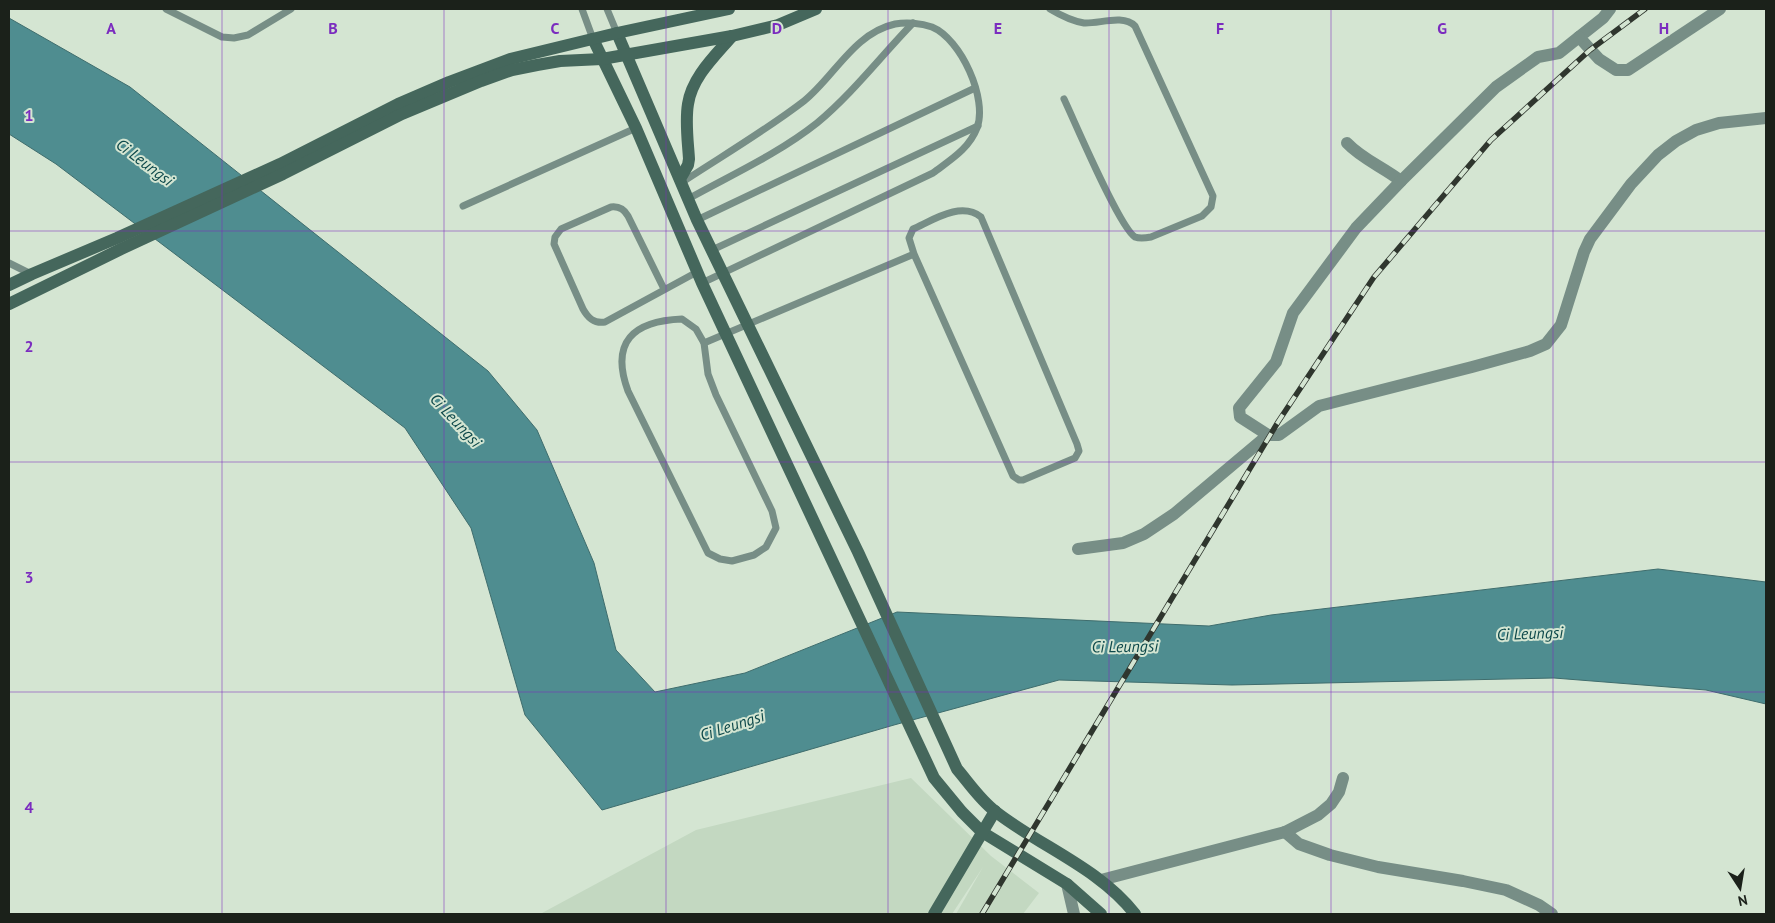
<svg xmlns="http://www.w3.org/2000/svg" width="1775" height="923" font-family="'PT Sans',sans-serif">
<rect width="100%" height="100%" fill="#d4e5d2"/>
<polygon fill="#c3d8c1" points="911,778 991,856 1039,893 1023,914 956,914 983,867 952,914 514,914 542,913 696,830"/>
<polygon fill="#4f8d90" stroke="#3f6d6d" points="9,18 130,87 488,371 537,430 594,563 616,650 655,692 745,673 897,612 1209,626 1271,615 1658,569 1766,582 1766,704 1706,690 1554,678 1232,685 1059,680 894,725 602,810 525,715 471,528 405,428 56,164 9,134"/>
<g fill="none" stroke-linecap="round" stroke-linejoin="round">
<g stroke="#778e86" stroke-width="7">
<polyline points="166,9 222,37 234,38 248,35 291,9"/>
<polyline points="582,9 593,39"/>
<polyline points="607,9 617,33"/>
<path d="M1050 9C1060 15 1072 21 1084 23 1099 24 1123 14 1135 26L1213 196 1211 207 1202 216 1151 237C1146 238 1140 239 1135 237 1119 227 1075 122 1064 99"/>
<path d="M681 183C722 156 765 131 804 101 834 77 854 33 895 24 906 22 921 23 932 27 961 39 988 99 977 128 969 149 950 160 933 173L702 283"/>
<path d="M688 199C731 175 778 154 817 123 852 94 881 56 913 23"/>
<polyline points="463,206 636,128"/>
<polyline points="697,220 975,88"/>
<polyline points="712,250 978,126"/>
<polyline points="9,263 31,274"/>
<path d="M664 289 628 216C624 209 619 206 611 207L561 229 555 237 554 244 583 309C588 318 594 324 605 322L697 272"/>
<path d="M682 319 696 329 704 343 708 374 716 395 772 511 776 528 766 547 754 555 732 561 720 559 708 553 628 391C610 342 633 321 682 319Z"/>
<path d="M704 343 914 254 1013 476 1019 480H1023L1075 458 1079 451 1077 444 981 217C961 201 933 220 913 229L909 238 914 254"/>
</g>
<g stroke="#778e86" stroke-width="12">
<polyline points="1610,9 1603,18 1579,37 1599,59 1616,70 1628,70 1720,9"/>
<path d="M1347 143C1362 159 1383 167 1401 181"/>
<polyline points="1268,435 1279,435 1319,406 1472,367 1530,351 1546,344 1561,325 1584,252 1590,239 1631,184 1658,155 1676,141 1696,130 1719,123 1766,118"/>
<polyline points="1078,549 1123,543 1144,534 1174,514 1268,435 1240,417 1239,408 1276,362 1293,313 1356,228 1401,181 1496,87 1538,57 1559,53 1579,37"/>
<polyline points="1285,832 1299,844 1330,855 1378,867 1463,881 1506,890 1539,905 1552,914"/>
<polyline points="1101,880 1285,832 1318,815 1331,804 1339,792 1343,778"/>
<polyline points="1067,884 1074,914"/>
</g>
<g stroke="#45675c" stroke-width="12">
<path d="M617 33 697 220 858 552 957 769C969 783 980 800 996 812 1041 847 1099 868 1135 914"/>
<polyline points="593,39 636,128 702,283 934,778 962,812 982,832 1067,884 1101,914"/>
<path d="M680 179 688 165 689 159C688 142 685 122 688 104 692 77 715 56 732 36"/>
<polyline points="9,285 32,274 117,238 280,164 398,104 449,82 510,59 617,33 729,9"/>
<polyline points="9,304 121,249 283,174 402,114 481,81 512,70 537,65 560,61 602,59 732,36 778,25 816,9"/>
<polyline points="934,914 995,811"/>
</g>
<g stroke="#2f362e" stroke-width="5.5">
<polyline id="rail" points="982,914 1278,422 1374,277 1491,140 1590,50 1645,9"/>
</g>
<use href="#rail" stroke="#d4e5d2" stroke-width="4" stroke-dasharray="11" stroke-linecap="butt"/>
</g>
<path fill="none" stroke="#7b2cbf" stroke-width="1" stroke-opacity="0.55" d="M222 9V914M444 9V914M666 9V914M888 9V914M1109 9V914M1331 9V914M1553 9V914M9 231H1766M9 462H1766M9 692H1766"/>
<g text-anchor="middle" stroke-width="4" stroke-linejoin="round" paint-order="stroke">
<g font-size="16" font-style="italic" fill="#0d484a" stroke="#d4e5d2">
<text transform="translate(145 162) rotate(37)" y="6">Ci Leungsi</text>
<text transform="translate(456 420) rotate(47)" y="6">Ci Leungsi</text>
<text transform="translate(1530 633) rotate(-2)" y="6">Ci Leungsi</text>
<text transform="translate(1125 646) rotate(-1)" y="6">Ci Leungsi</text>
<text transform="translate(732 725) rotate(-18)" y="6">Ci Leungsi</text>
</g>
</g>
<g font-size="16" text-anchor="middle" font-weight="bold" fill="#7b2cbf" stroke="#d4e5d2" stroke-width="4" stroke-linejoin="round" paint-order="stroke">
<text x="111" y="34">A</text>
<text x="333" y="34">B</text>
<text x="555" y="34">C</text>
<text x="777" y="34">D</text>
<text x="998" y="34">E</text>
<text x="1220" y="34">F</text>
<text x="1442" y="34">G</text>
<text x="1664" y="34">H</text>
<text x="29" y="121">1</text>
<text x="29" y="352">2</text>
<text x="29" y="583">3</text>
<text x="29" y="813">4</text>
</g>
<rect width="1775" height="923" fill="none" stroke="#1b211a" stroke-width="20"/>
<g transform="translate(1740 888) rotate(168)" stroke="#d4e5d2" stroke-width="4" paint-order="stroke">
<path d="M0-4L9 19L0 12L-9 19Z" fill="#1b211a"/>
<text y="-8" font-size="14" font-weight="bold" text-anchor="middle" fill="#1b211a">N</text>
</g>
</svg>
